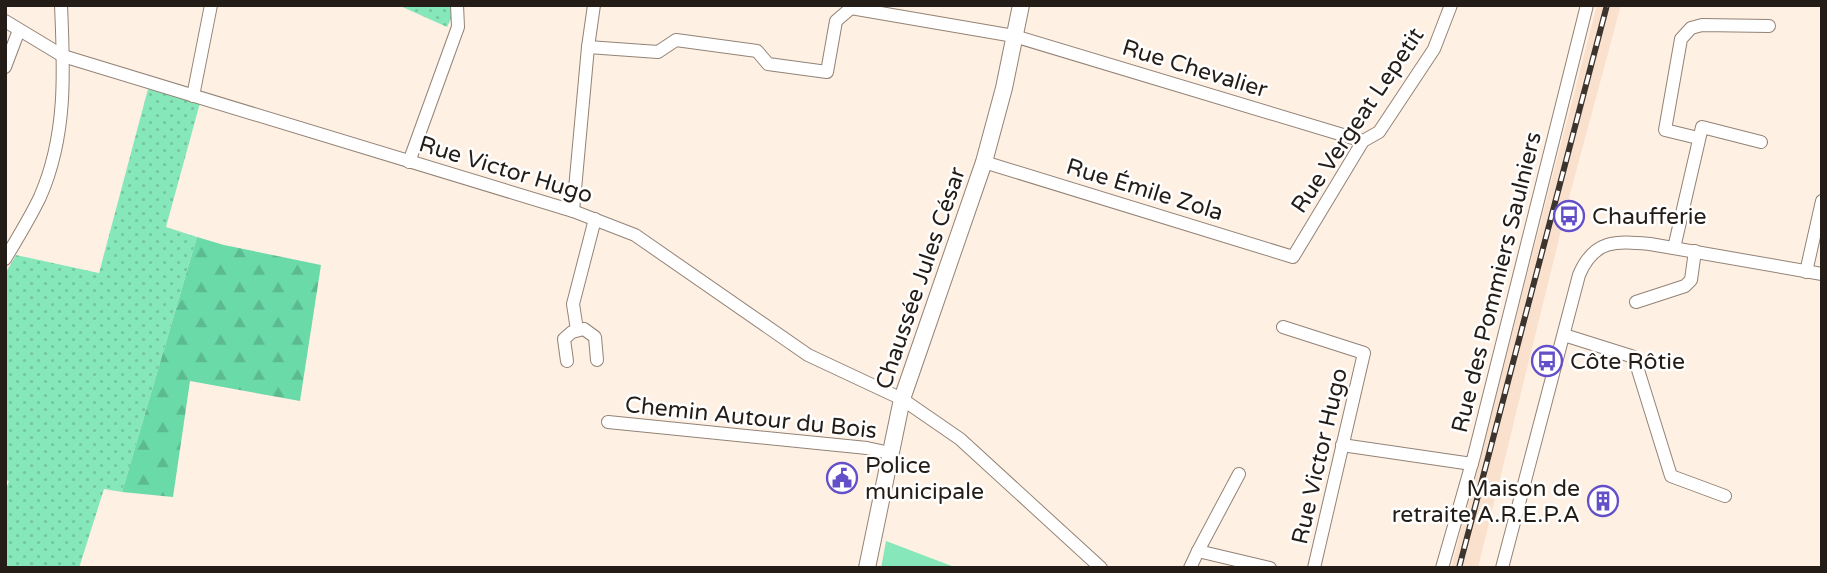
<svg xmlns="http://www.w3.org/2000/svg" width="1827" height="573" font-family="'Varela Round',sans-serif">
<defs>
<pattern id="grass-dots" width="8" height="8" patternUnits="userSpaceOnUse" patternTransform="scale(1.75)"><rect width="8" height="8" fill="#86e7ba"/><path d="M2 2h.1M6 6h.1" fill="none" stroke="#73c69f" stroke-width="1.8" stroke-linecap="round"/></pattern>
<pattern id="forest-firs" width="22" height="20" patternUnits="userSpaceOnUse" patternTransform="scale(1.75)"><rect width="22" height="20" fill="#6adaa8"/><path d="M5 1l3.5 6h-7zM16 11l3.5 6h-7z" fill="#5cba90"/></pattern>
</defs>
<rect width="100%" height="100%" fill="#fff0e4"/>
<polygon fill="#fae1cd" points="1597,5 1621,5 1570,194 1478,568 1451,568"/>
<g fill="url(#grass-dots)">
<polygon points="398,5 451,5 451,19 447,27"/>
<polygon points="148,89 200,103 166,227 197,237 122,492 104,489 79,568 5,568 5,492 9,481 5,480 5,274 16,255 99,273"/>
</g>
<polygon fill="url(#forest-firs)" points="197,237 224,245 321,265 300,401 190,381 173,497 122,492"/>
<polygon fill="#86e7ba" points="886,541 957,568 958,568 881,568"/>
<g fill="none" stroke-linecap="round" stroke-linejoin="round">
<g stroke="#938376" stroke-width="14">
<g id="minor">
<polyline points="5,21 63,56 573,211 635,235 808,355 902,399 960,439 1101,568"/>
<polyline points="588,47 658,52 676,40 757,51 768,64 827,72 836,21 851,8 1014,36 1363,141"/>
<polyline points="5,67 19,30"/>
<polyline points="193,96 211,5"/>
<polyline points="1698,138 1665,130 1681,39 1691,28 1702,25 1769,26"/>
<polyline points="409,162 458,27 457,5"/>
<polyline points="984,162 1293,257 1363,141 1379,132 1434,49 1451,5"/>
<polyline points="573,211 588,47 594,5"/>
<polyline points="1674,248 1702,127 1761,142"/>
<path d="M5 259C17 239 30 218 40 197 67 136 64 71 61 5"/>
<polyline points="1806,272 1822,201"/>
<polyline points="1636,302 1685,286 1691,280 1695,251"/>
<polyline points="1283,327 1364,353 1314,568"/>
<polyline points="577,330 573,304 595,219"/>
<polyline points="1564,335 1634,357 1671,476 1725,496"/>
<polyline points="567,361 564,339 572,332 584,329 595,337 597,360"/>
<polyline points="608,422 867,448 890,453"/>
<polyline points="1342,445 1472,464"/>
<polyline points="1198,551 1239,474"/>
<polyline points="1190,568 1198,551 1270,568"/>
<polyline points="1442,568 1474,456 1587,5"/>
<path d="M1502 568 1579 275C1594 239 1616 241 1650 244L1822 274"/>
</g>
</g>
<g stroke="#938376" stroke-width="18">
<polyline id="tertiary" points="867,568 902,399 984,162 1004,88 1021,5"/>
</g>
<use href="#minor" stroke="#fff" stroke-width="12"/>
<use href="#tertiary" stroke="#fff" stroke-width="16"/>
<g stroke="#3c342e" stroke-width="6">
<polyline id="rail" points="1459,568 1607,5"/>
</g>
<use href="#rail" stroke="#fff" stroke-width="3.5" stroke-dasharray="10" stroke-linecap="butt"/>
</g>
<defs>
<g id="bus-ring" transform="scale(1.575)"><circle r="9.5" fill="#fff" stroke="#6350c9" stroke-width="1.5"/><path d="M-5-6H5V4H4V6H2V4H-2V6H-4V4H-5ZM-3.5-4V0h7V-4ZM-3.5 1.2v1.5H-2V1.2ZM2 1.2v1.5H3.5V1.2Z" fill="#6350c9"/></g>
<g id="civic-ring" transform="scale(1.575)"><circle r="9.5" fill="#fff" stroke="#6350c9" stroke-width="1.5"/><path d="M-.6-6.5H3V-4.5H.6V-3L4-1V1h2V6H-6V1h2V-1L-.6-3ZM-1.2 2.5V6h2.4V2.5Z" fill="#6350c9"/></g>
<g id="building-ring" transform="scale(1.575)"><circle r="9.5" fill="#fff" stroke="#6350c9" stroke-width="1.5"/><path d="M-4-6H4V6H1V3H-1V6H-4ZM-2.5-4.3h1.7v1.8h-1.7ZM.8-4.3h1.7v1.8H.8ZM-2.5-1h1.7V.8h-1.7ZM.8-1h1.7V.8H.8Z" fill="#6350c9"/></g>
</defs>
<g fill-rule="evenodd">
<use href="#bus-ring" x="1569" y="216"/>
<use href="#bus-ring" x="1547" y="361"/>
<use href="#civic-ring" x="842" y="478"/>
<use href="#building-ring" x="1603" y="501"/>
</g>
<g text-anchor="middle" stroke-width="5" stroke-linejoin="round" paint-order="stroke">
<g font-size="23" fill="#231c17" stroke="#fff">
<text transform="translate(1195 68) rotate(17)" y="8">Rue Chevalier</text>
<text transform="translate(1357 120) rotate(-56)" y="8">Rue Vergeat Lepetit</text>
<text transform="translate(506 169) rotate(17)" y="8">Rue Victor Hugo</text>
<text transform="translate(1145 189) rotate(17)" y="8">Rue Émile Zola</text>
<text transform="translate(920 278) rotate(-71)" y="8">Chaussée Jules César</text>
<text transform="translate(1496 282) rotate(-76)" y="8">Rue des Pommiers Saulniers</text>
<text transform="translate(751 417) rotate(6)" y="8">Chemin Autour du Bois</text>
<text transform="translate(1319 456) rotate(-77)" y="8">Rue Victor Hugo</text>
</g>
<g font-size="23" fill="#231c17" stroke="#fff" text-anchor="start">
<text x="1592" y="224">Chaufferie</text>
<text x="1570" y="369">Côte Rôtie</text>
<text x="865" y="473">Police<tspan x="865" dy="26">municipale</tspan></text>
<text x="1580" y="496" text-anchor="end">Maison de<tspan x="1580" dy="26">retraite A.R.E.P.A</tspan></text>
</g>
</g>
<rect width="1827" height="573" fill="none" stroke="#231c17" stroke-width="14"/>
</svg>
